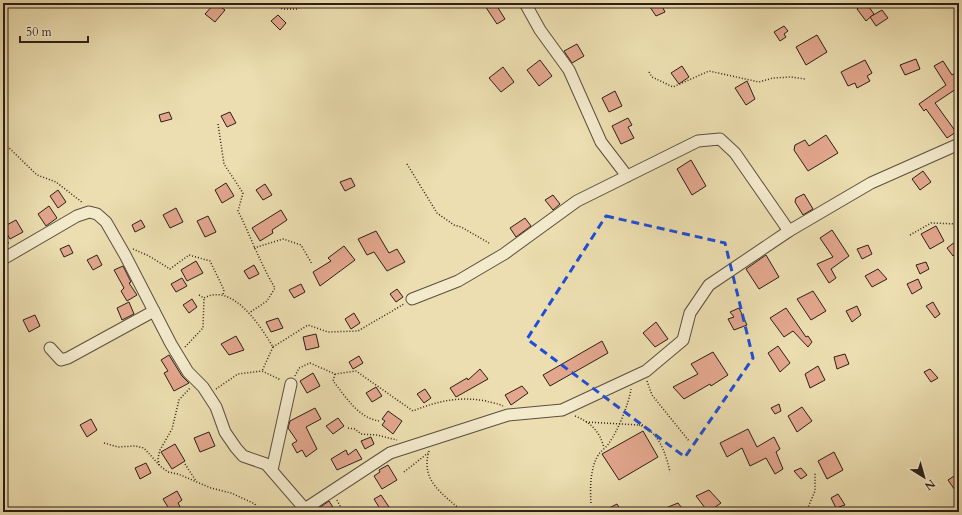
<svg xmlns="http://www.w3.org/2000/svg" width="962" height="515" font-family="Cardo,serif">
<rect width="100%" height="100%" fill="#ecdeb0"/>
<filter id="stains"><feTurbulence type="fractalNoise" baseFrequency=".005" numOctaves="4"/><feColorMatrix values="0 0 0 0 .2 0 0 0 0 .09 0 0 0 0 .02 0 0 0 .5 -.17"/></filter>
<radialGradient id="worn" r=".72"><stop offset=".6" stop-color="#630" stop-opacity="0"/><stop offset="1" stop-color="#630" stop-opacity=".3"/></radialGradient>
<g fill="#e3a78e" stroke="#2c1f19">
<polygon points="215,3 225,10 215,22 205,14"/>
<polygon points="483,3 495,3 505,19 497,24"/>
<polygon points="864,3 866,3 874,14 866,21 857,9"/>
<polygon points="661,4 665,12 656,16 650,7"/>
<polygon points="882,10 888,18 876,26 870,17"/>
<polygon points="278,15 286,23 280,30 271,21"/>
<polygon points="784,26 788,31 784,34 786,37 780,41 774,32"/>
<polygon points="817,35 827,52 806,65 796,47"/>
<polygon points="577,44 584,56 572,63 564,51"/>
<polygon points="916,59 920,69 905,75 900,65"/>
<polygon points="540,60 552,76 539,86 527,70"/>
<polygon points="865,60 872,73 867,76 870,81 857,88 855,83 848,86 841,72"/>
<polygon points="943,61 952,75 959,70 959,87 935,103 956,132 947,138 926,109 924,111 919,104 946,85 934,66"/>
<polygon points="682,66 689,77 679,84 671,73"/>
<polygon points="503,67 514,82 501,92 489,78"/>
<polygon points="747,81 755,99 746,105 735,88"/>
<polygon points="615,91 622,106 609,112 602,98"/>
<polygon points="169,112 172,119 161,122 159,115"/>
<polygon points="230,112 236,123 227,127 221,116"/>
<polygon points="628,118 632,125 628,127 634,138 621,144 612,126"/>
<polygon points="826,135 838,153 808,171 794,150 795,145 805,140 809,146"/>
<polygon points="691,160 706,186 692,195 677,169"/>
<polygon points="923,171 931,182 920,190 912,179"/>
<polygon points="351,178 355,186 345,191 340,182"/>
<polygon points="226,183 234,196 222,203 215,190"/>
<polygon points="265,184 272,195 263,200 256,190"/>
<polygon points="58,190 66,202 58,208 50,196"/>
<polygon points="804,194 813,209 803,215 795,202 796,198"/>
<polygon points="553,195 560,204 553,210 545,200"/>
<polygon points="49,206 57,218 46,226 38,214"/>
<polygon points="176,208 183,222 170,228 163,215"/>
<polygon points="281,210 287,220 272,230 273,233 260,241 252,228"/>
<polygon points="208,216 216,232 205,237 197,221"/>
<polygon points="525,218 531,226 516,237 510,228"/>
<polygon points="16,220 23,232 10,239 3,227"/>
<polygon points="141,220 145,227 135,232 132,225"/>
<polygon points="936,226 944,241 930,249 921,234"/>
<polygon points="832,230 849,256 831,269 836,278 829,283 817,264 833,257 820,238"/>
<polygon points="376,231 389,253 397,249 405,262 387,271 374,252 367,255 358,239"/>
<polygon points="959,239 959,251 953,256 947,248"/>
<polygon points="69,245 73,253 64,257 60,249"/>
<polygon points="868,245 872,254 862,259 857,249"/>
<polygon points="344,246 355,260 320,286 313,272 331,261 328,258"/>
<polygon points="97,255 102,265 93,270 87,260"/>
<polygon points="766,255 779,277 759,289 746,269"/>
<polygon points="196,261 203,273 187,281 181,270"/>
<polygon points="926,262 929,269 920,274 916,265"/>
<polygon points="254,265 259,274 249,279 244,271"/>
<polygon points="123,266 131,282 129,283 137,295 127,301 121,291 124,288 114,270"/>
<polygon points="878,269 887,279 872,287 865,276"/>
<polygon points="182,278 187,286 176,292 171,284"/>
<polygon points="918,279 922,288 912,294 907,284"/>
<polygon points="301,284 305,292 294,298 289,290"/>
<polygon points="397,289 403,297 396,302 390,294"/>
<polygon points="813,291 826,311 811,320 797,299"/>
<polygon points="192,299 197,307 189,313 183,305"/>
<polygon points="129,302 134,314 122,320 117,308"/>
<polygon points="933,302 940,314 935,318 926,306"/>
<polygon points="857,306 861,315 852,322 846,311"/>
<polygon points="739,308 747,325 734,330 728,319 734,317 730,312"/>
<polygon points="786,308 806,337 808,336 812,342 808,347 793,331 784,337 770,318"/>
<polygon points="354,313 360,323 351,329 345,319"/>
<polygon points="35,315 40,326 29,332 23,320"/>
<polygon points="278,318 283,328 271,332 266,322"/>
<polygon points="656,322 668,339 655,347 643,333"/>
<polygon points="316,334 319,347 306,350 303,337"/>
<polygon points="236,336 244,350 229,355 221,344"/>
<polygon points="602,341 608,353 550,386 543,375"/>
<polygon points="778,346 790,363 780,372 768,353"/>
<polygon points="713,352 728,375 711,386 710,384 684,399 673,387 698,374 691,364"/>
<polygon points="845,354 849,364 837,369 834,357"/>
<polygon points="169,355 182,376 189,383 174,391 164,373 168,371 161,360"/>
<polygon points="359,356 363,363 353,369 349,362"/>
<polygon points="818,366 825,380 810,388 805,374"/>
<polygon points="480,369 488,379 456,397 450,388 467,378 468,380"/>
<polygon points="930,369 938,378 931,382 924,372"/>
<polygon points="313,373 320,386 307,393 300,381"/>
<polygon points="522,386 528,393 511,405 505,395"/>
<polygon points="376,387 382,396 372,402 366,393"/>
<polygon points="425,389 431,398 424,403 417,394"/>
<polygon points="779,404 781,411 775,414 771,408"/>
<polygon points="802,407 812,421 797,432 788,416"/>
<polygon points="315,408 321,419 306,427 317,449 306,457 302,450 297,453 292,444 297,441 288,428 290,421"/>
<polygon points="388,411 402,421 393,434 382,425 385,421 382,419"/>
<polygon points="338,418 344,426 333,434 326,426"/>
<polygon points="91,419 97,430 87,437 80,425"/>
<polygon points="748,429 757,447 774,437 780,449 776,452 783,469 775,474 766,458 750,466 742,448 727,457 720,443"/>
<polygon points="643,431 658,457 619,480 602,454"/>
<polygon points="209,432 215,446 200,452 194,438"/>
<polygon points="371,437 374,444 365,449 361,441"/>
<polygon points="175,444 185,461 172,469 161,452"/>
<polygon points="356,449 362,459 337,470 331,459 346,450 348,455"/>
<polygon points="834,452 843,470 827,479 818,461"/>
<polygon points="146,463 151,473 140,479 135,468"/>
<polygon points="388,465 397,480 382,489 374,476 380,472 379,470"/>
<polygon points="801,468 807,475 801,479 794,471"/>
<polygon points="959,473 959,496 948,480"/>
<polygon points="709,490 721,503 708,512 696,496"/>
<polygon points="177,491 182,500 178,503 183,512 171,512 163,499"/>
<polygon points="838,494 845,505 836,508 831,498"/>
<polygon points="381,495 389,507 382,512 374,499"/>
<polygon points="329,501 336,512 313,512"/>
<polygon points="678,503 685,512 656,512"/>
<polygon points="617,504 622,512 601,512"/>
</g>
<g fill="none" stroke-linecap="round" stroke-linejoin="round">
<g stroke="#5c4f3f" stroke-width="13">
<g id="minor">
<polyline points="525,3 540,30 569,70 601,142 627,176"/>
<polyline points="3,259 77,216 89,212 97,214 106,222 125,255 171,344 188,372 203,387 216,407 225,432 236,448 243,456 266,464 305,509"/>
<polyline points="412,299 458,281 504,254 577,201 698,141 720,139 735,153 789,231"/>
<polyline points="50,348 61,360 68,358 154,311"/>
<polyline points="272,470 291,384"/>
<polyline points="300,512 390,453 508,415 562,410 646,371 683,340 690,313 709,285 789,231 871,183 959,144"/>
</g>
</g>
<g stroke="#2c1f19" stroke-width="1.5" stroke-dasharray="1 2" stroke-linecap="butt">
<polyline points="274,3 282,9 298,9 302,3"/>
<polyline points="649,72 652,77 673,87 709,71 759,82 773,78 791,77 805,79"/>
<path d="M218 124 224 164 243 193 238 211C251 237 260 263 275 288L267 301 249 313"/>
<polyline points="3,142 37,175 56,182 83,203"/>
<polyline points="407,164 437,213 454,225 461,227 489,243"/>
<polyline points="910,235 931,223 959,224"/>
<polyline points="3,239 10,244"/>
<polyline points="254,248 283,239 301,245 312,264"/>
<polyline points="133,249 149,256 170,269 189,255 210,261 224,290 223,295"/>
<path d="M199 295 204 298C233 282 261 327 273 347L262 371"/>
<polyline points="185,347 203,328 204,298"/>
<polyline points="273,347 308,325 328,332 358,331 404,304"/>
<path d="M335 374 333 381C347 398 357 417 379 421"/>
<path d="M295 376 299 368 310 363 335 374 356 371 413 411C437 401 460 396 486 401 491 403 498 403 503 406"/>
<polyline points="647,381 652,395 689,441"/>
<polyline points="216,389 238,374 262,371 281,380"/>
<path d="M575 416C590 422 600 431 604 448"/>
<polyline points="586,422 639,425"/>
<path d="M643 425H639C659 431 666 454 670 472"/>
<polyline points="348,428 355,429 361,434 377,435 397,440"/>
<polyline points="104,443 118,447 135,446 144,448 160,466 168,472 178,474 211,488 231,493 255,504 257,512"/>
<path d="M429 451C420 481 443 494 463 512"/>
<polyline points="185,464 196,481"/>
<polyline points="159,465 158,458 160,450 172,429 179,400 190,388"/>
<polyline points="404,472 428,453"/>
<polyline points="337,500 343,512"/>
<path d="M591 503C590 488 590 467 599 454 602 450 607 447 609 443 618 431 629 403 631 389"/>
<polyline points="806,512 815,491 815,472"/>
</g>
<use href="#minor" stroke="#f3eacc" stroke-width="11"/>
</g>
<path fill="none" stroke="#1d4ed8" stroke-width="3" stroke-dasharray="8 5" stroke-linejoin="round" d="M606 216 725 243 753 358 685 457 527 339Z"/>
<rect width="962" height="515" fill="none" stroke="#ecdeb0" stroke-width="16"/>
<rect x="4" y="4" width="954" height="507" fill="none" stroke="#2c1f19" stroke-width="2"/>
<rect x="8" y="8" width="946" height="499" fill="none" stroke="#2c1f19"/>
<g transform="translate(924 477) rotate(143)" stroke="#f3eacc" stroke-width="3" paint-order="stroke">
<path d="M0-3L7 15L0 10L-7 15Z" fill="#2c1f19"/>
<text y="-6" font-size="11" font-weight="bold" text-anchor="middle" fill="#2c1f19">N</text>
</g>
<path d="M20 36v6h68v-6" fill="none" stroke="#2c1f19" stroke-width="2"/>
<text x="26" y="36" font-size="12" fill="#2c1f19" stroke="#f3eacc" stroke-width="3" paint-order="stroke">50 m</text>
<rect width="100%" height="100%" filter="url(#stains)"/>
<rect width="100%" height="100%" fill="url(#worn)"/>
</svg>
